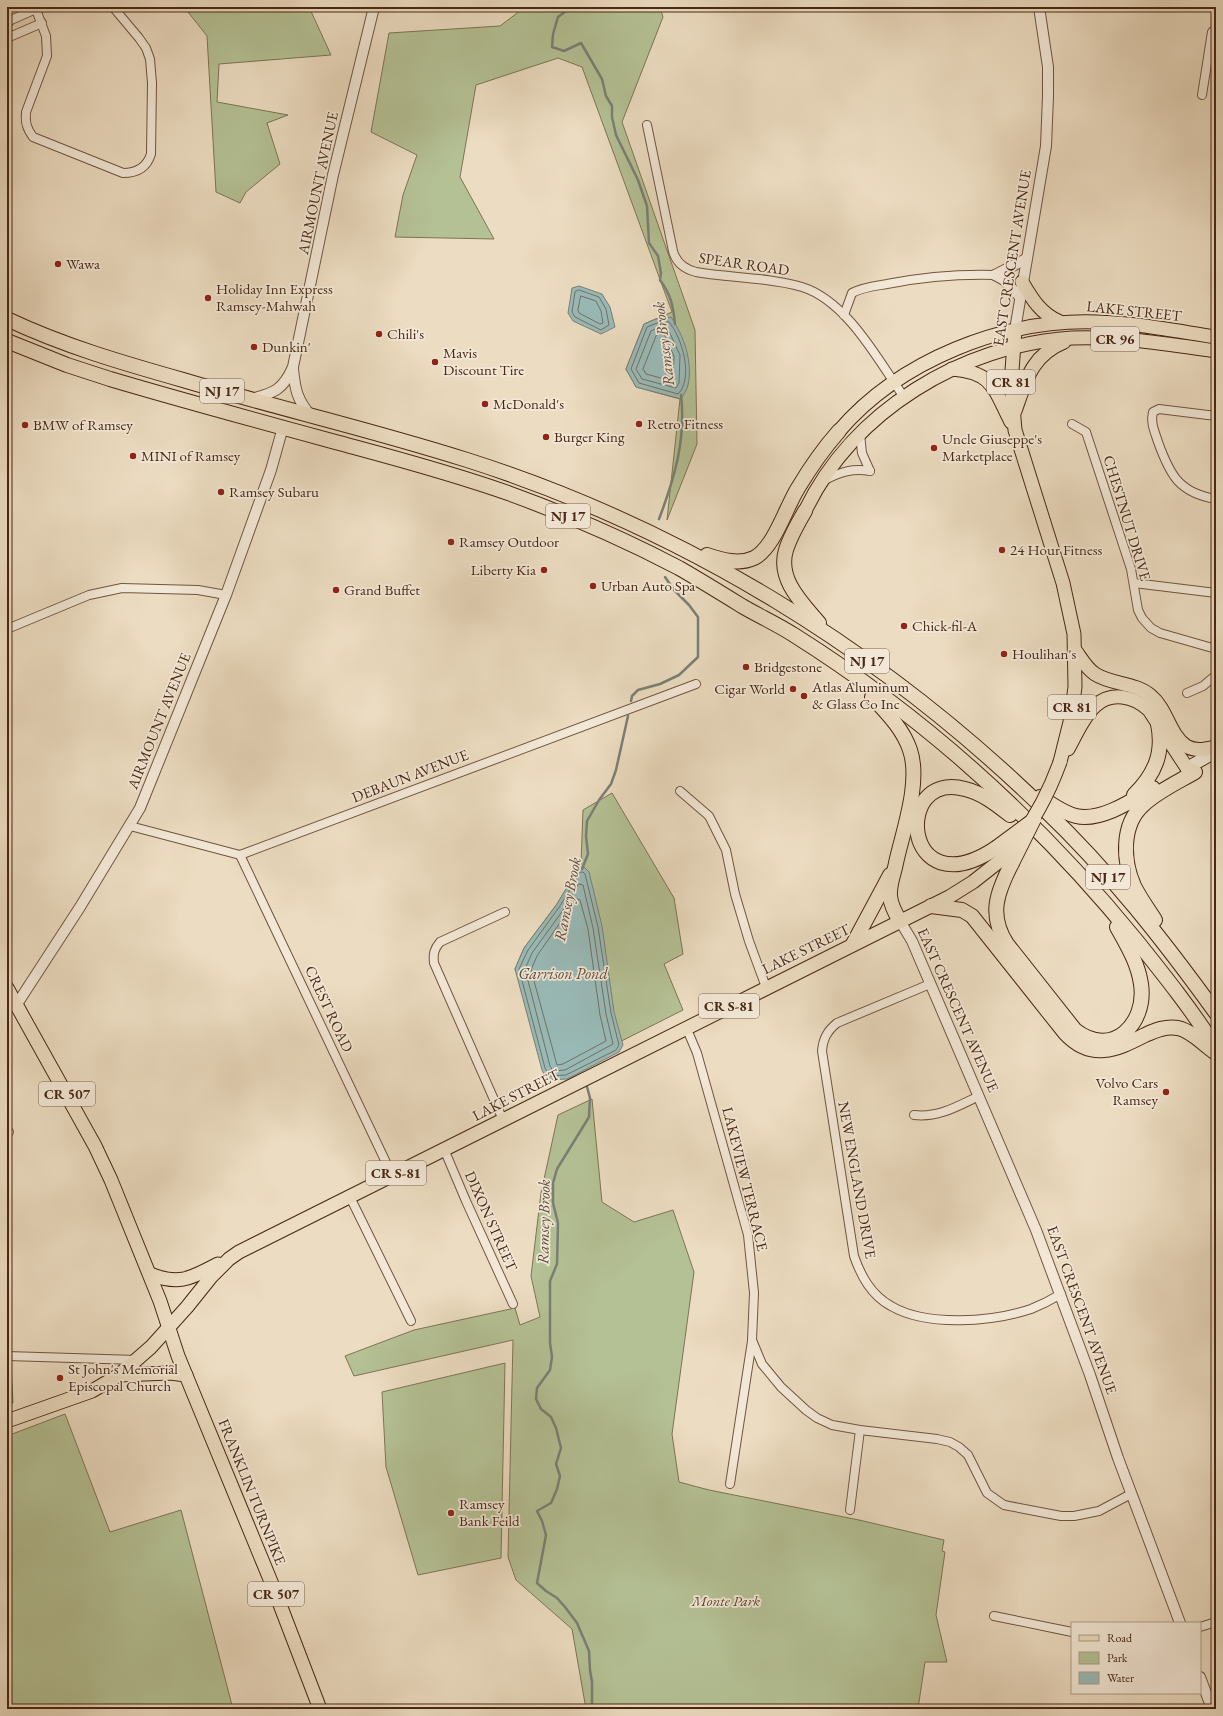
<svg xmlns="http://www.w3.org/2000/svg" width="1223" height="1716" font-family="'EB Garamond',serif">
<rect width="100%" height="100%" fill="#ecdcc1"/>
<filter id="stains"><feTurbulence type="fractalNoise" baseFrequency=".005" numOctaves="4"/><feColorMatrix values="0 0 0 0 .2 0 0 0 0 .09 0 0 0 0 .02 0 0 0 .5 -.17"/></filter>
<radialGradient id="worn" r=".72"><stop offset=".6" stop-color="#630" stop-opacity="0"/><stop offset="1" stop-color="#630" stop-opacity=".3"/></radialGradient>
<g fill="#b4c195" stroke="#7e7454">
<polygon points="184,7 309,7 331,55 219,64 217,102 288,115 267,123 280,164 246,192 240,203 216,192 207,36"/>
<polygon points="525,7 660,7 663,17 622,122 695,330 697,444 667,520 680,399 636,387 626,369 644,324 672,312 582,67 558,58 476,85 460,177 494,239 395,237 403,195 417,155 371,132 389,33 500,26"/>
<polygon points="612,793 674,898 683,954 664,964 683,1010 558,1073 515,969 524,948 557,904 581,864 583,810"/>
<polygon points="592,1099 602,1202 634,1222 673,1210 694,1272 672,1434 679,1482 709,1490 859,1520 944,1540 942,1551 945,1552 936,1615 947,1662 925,1662 918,1709 697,1709 678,1705 674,1709 586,1709 572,1629 516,1580 508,1557 513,1340 354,1376 345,1356 414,1330 515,1308 520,1325 540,1317 531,1276 541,1193 558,1115"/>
<polygon points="505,1363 501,1558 418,1575 386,1467 382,1392"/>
<polygon points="11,1365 13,1403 7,1405 7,1366"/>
<polygon points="65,1414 110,1532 181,1510 233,1709 10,1709 7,1684 7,1514 8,1512 7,1508 7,1436"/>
</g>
<g fill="#99bab7" stroke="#798076">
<polygon points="579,286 602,294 610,307 615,327 601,334 573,321 568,313 572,288"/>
<path d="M671 317C684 336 693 362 688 385 687 390 683 395 681 399L636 387 626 369 644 324 656 319Z"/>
<polygon points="581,864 589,872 602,926 614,1012 623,1045 619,1052 567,1079 547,1080 542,1070 515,969 524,948 557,904"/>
</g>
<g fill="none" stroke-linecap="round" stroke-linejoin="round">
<g stroke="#707166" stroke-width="1">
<polygon points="579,290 599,297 606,309 609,325 601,330 575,317 572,312 575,292"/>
<polygon points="581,296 596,301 601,311 603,323 600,324 579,313 578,310"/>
<path d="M669 322C682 337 694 378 678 394L639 383 631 369 647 327 657 323Z"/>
<polygon points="667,327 680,355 679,383 676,388 642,379 636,369 651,331 658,328"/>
<polygon points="660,334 664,334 674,356 673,379 672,381 646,374 643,369 656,336"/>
<polygon points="581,872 583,872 585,874 598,927 611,1013 619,1045 616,1050 566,1075 550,1076 545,1068 519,969 528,950 560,906"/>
<polygon points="579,884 583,885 593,928 606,1014 613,1044 565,1070 553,1071 550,1066 525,969 532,953 564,909"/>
<polygon points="577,899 580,900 588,929 600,1015 606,1041 563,1064 557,1065 531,970 537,956"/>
</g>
<g stroke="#798076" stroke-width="2.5">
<path d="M566 7V11L558 17 553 34 552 47 564 51 581 43 602 79 606 96 612 106V117L616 135 638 180 647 206 649 243 658 256 661 273 660 280C671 295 673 305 675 324"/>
<path d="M659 519C675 477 686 439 681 395"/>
<polyline points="631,701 632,696 638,690 660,684 679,675 698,657 698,617 689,605 674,590 665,577"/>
<polyline points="582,869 588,854 586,836 587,821 599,800 611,784 616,770 628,716"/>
<polyline points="586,1083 590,1098 589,1117 557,1169 553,1183 553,1203 558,1223 557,1264 550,1281 550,1343 552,1357 550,1370 537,1388 536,1399 541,1409 551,1417 556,1428 561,1448 556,1464 560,1476 557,1489 551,1503 537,1511 542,1521 546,1535 537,1583 546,1591 557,1598 565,1607 577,1623 589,1651 590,1670 592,1682 592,1709"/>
</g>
<g stroke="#71553f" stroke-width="10">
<g id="minor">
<path d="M35 7 46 36 47 56 26 112C25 123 27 129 33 137L123 173C138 173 147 167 151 154L152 83 150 59 146 48 139 38 113 7"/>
<polyline points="7,24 11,20 36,9"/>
<polyline points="7,38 42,23"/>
<polyline points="1202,95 1212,32 1216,28"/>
<path d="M647 125 673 251C676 262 684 269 696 272 730 278 768 277 802 287 847 301 878 360 904 397"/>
<path d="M844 315 852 293C863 287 875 286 887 284 923 277 959 274 995 275"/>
<path d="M1216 416 1159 409 1153 412C1150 423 1155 432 1158 442 1170 475 1179 493 1216 499"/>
<polyline points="1072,424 1086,432 1131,569 1138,610 1142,618 1151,628 1160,633 1216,649"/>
<polyline points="860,434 862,453 870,471"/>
<path d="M825 480C840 472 853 468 870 471"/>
<polyline points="1134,583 1216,593"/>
<polyline points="7,629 89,595 122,588 198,590 226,595"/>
<polyline points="1187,693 1203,686 1216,675"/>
<polyline points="7,753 7,756"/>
<polyline points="680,791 709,816 726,850 735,894 749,941 766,987"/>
<polyline points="130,826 240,855 696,684"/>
<polyline points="240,855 392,1175"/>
<path d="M930 984 837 1023C827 1031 823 1039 822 1051L854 1256C861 1276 871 1295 891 1306 927 1327 992 1322 1031 1309 1041 1305 1051 1300 1061 1294"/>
<polyline points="686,1027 697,1053 748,1235 754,1293 752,1340 762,1364 781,1387 806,1410 817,1418 832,1425 860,1430 937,1439 950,1442 959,1447 968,1455 987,1493 1004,1505 1061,1516 1074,1516 1099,1511 1131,1494"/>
<path d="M914 1115C938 1118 958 1106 979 1096"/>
<path d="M503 1120 434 963C433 954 434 949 440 942L505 912"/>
<polyline points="7,1133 9,1132"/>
<polyline points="444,1149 466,1201 513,1304"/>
<polyline points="350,1197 411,1321"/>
<polyline points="7,1356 137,1360"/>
<polyline points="730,1484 752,1341"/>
<polyline points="850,1510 860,1430"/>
<polyline points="994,1616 1072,1632"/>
<polyline points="1200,1627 1216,1622"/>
</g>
</g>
<g stroke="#71553f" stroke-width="12">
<g id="tertiary">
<polyline points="995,275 1026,259"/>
<polyline points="995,275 1004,280 1020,297"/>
<polyline points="1015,330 1046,146 1048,96 1048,67 1039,7"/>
<path d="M293 369C295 389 297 400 311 416"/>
<path d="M251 399C274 393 283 390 293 367L333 175 374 7"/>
<polyline points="900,921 912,941 1036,1230 1090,1375 1118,1458 1180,1623"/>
<polyline points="17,1004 80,907 140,808 226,595 271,470 283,427"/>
<polyline points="1200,1677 1212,1709"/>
</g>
</g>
<g stroke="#482814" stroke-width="14">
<polyline id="secondary" points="1187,768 1210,755 1216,749"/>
</g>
<g stroke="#482814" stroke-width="15">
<g id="primary">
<path d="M1022 282C1032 299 1041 314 1060 322"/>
<polyline points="1015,330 1011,384 1015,430 1063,583 1074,634 1075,687 1070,722 1060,762"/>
<path d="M952 369C993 372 994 389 1011 422"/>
<path d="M1015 411C1026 380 1032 355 1064 342"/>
<path d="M839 431C900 360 1004 319 1096 322 1136 323 1176 331 1216 337"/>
<path d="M805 511C853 411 962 345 1072 338 1119 336 1169 344 1216 351"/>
<path d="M1075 650C1081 658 1086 668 1095 674 1112 685 1135 682 1151 696 1167 709 1169 734 1186 746 1196 752 1206 749 1216 747"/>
<path d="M1068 749C1076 735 1083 717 1095 706 1111 691 1134 696 1149 710L1187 768 1195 772"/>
<polyline points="7,988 95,1146 111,1180 160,1301 178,1356 274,1589 320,1709"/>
<path d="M150 1274C180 1286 191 1278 218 1264"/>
<polyline points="119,1375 170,1373 186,1375"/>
<polyline points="7,1421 92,1391 119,1375 151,1347 187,1307 211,1277 229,1259 239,1252 949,897 973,882 1006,856"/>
</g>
</g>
<g stroke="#482814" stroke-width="16">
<g id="trunk">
<path d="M7 319C64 346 123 363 183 380 277 408 373 430 467 460 684 529 882 651 1045 810 1109 871 1164 941 1216 1013"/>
<path d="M7 341 67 365 110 379C191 403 273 425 354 447 406 461 457 475 508 493 566 514 624 539 679 568 700 580 721 593 742 606 759 616 777 624 794 635 924 717 1040 822 1136 940 1164 975 1192 1010 1216 1048"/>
<path d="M805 511C798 523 790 537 786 550 777 579 802 603 819 623"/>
<path d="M707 555C722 560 739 565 754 558 774 548 786 507 798 488 810 468 824 448 839 431"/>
<path d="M872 697C887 713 903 729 910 750 921 782 903 831 896 863 894 874 889 885 890 896 891 906 895 913 900 921"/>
<path d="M1134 795C1155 774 1164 753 1158 724"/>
<path d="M1040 797C1052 804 1063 813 1076 816 1101 822 1133 800 1153 788"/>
<path d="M996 848C902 911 892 769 965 789 982 793 996 804 1010 815"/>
<path d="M1012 863C997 892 988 915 1007 944L1075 1030C1112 1059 1147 1024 1141 984 1138 963 1127 945 1117 927"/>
<path d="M931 906 962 910 972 916 1065 1033C1091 1061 1116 1050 1145 1035 1156 1030 1166 1026 1178 1028 1192 1031 1204 1045 1216 1053"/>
<path d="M1155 920C1148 909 1140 898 1134 886 1123 861 1121 825 1143 805 1158 791 1178 782 1195 772"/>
<polyline points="853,944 890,875"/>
</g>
</g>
<use href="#minor" stroke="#f3e8d7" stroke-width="8"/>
<use href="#tertiary" stroke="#f3e8d7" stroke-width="10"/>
<use href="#secondary" stroke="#f3e8d7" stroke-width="12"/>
<use href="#primary" stroke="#ecdcc1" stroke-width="13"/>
<use href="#trunk" stroke="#ecdcc1" stroke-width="14"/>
<g stroke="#482814" stroke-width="15" stroke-linecap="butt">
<path id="primary-bridge" d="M1006 856C1031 827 1047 798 1060 762"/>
</g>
<g stroke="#482814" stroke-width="16" stroke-linecap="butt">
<g id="trunk-bridge">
<polyline points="996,848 1031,822"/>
<polyline points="1012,863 1034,819"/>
</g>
</g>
<use href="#primary-bridge" stroke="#ecdcc1" stroke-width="13"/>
<use href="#trunk-bridge" stroke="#ecdcc1" stroke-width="14"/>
</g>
<g fill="#8f2418" stroke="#f3e8d7" stroke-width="1.5">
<circle cx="58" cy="264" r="4"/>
<circle cx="208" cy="298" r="4"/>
<circle cx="379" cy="334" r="4"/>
<circle cx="254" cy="347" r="4"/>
<circle cx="435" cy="362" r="4"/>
<circle cx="485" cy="404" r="4"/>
<circle cx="639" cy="424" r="4"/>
<circle cx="25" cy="425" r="4"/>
<circle cx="546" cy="437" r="4"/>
<circle cx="934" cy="448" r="4"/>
<circle cx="133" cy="456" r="4"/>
<circle cx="221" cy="492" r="4"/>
<circle cx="451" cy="542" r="4"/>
<circle cx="1002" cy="550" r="4"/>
<circle cx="544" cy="570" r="4"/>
<circle cx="593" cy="586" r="4"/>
<circle cx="336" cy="590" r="4"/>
<circle cx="904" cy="626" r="4"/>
<circle cx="1004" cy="654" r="4"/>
<circle cx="746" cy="667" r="4"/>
<circle cx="793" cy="689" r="4"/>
<circle cx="804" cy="696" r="4"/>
<circle cx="1166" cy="1092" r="4"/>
<circle cx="60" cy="1378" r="4"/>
<circle cx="451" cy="1513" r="4"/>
</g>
<g text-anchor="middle" stroke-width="3.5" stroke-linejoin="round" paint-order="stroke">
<g fill="#f3e8d7" stroke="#7b624e" stroke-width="1">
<rect x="1091" y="327" width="48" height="24" rx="3"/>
<rect x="987" y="370" width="48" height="24" rx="3"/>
<rect x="200" y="379" width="44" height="24" rx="3"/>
<rect x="546" y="504" width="44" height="24" rx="3"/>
<rect x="845" y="649" width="44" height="24" rx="3"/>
<rect x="1048" y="695" width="48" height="24" rx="3"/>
<rect x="1086" y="865" width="44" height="24" rx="3"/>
<rect x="699" y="994" width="60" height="24" rx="3"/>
<rect x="39" y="1082" width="56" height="24" rx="3"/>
<rect x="366" y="1161" width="60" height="24" rx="3"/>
<rect x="248" y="1582" width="56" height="24" rx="3"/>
</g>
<g font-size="14" font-weight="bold" fill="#482814">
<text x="1115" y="344">CR 96</text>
<text x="1011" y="387">CR 81</text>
<text x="222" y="396">NJ 17</text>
<text x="568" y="521">NJ 17</text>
<text x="867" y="666">NJ 17</text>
<text x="1072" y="712">CR 81</text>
<text x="1108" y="882">NJ 17</text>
<text x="729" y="1011">CR S-81</text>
<text x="67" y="1099">CR 507</text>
<text x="396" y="1178">CR S-81</text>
<text x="276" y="1599">CR 507</text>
</g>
<g font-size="15" fill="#482814" stroke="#f3e8d7">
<text transform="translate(318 183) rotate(-78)" y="5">AIRMOUNT AVENUE</text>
<text transform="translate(1012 258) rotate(-81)" y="5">EAST CRESCENT AVENUE</text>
<text transform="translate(744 264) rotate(8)" y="5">SPEAR ROAD</text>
<text transform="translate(1134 311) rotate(6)" y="5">LAKE STREET</text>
<text transform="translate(1127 518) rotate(73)" y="5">CHESTNUT DRIVE</text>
<text transform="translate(159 721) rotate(-68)" y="5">AIRMOUNT AVENUE</text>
<text transform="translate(410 776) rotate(-21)" y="5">DEBAUN AVENUE</text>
<text transform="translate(806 949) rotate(-26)" y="5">LAKE STREET</text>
<text transform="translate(329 1009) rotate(65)" y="5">CREST ROAD</text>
<text transform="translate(958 1010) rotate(66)" y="5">EAST CRESCENT AVENUE</text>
<text transform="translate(516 1095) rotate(-27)" y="5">LAKE STREET</text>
<text transform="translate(745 1179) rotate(76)" y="5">LAKEVIEW TERRACE</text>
<text transform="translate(857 1180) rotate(80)" y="5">NEW ENGLAND DRIVE</text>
<text transform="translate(491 1221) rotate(66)" y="5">DIXON STREET</text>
<text transform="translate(1082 1310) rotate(70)" y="5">EAST CRESCENT AVENUE</text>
<text transform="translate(252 1492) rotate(68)" y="5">FRANKLIN TURNPIKE</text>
</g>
<g font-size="15" fill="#482814" stroke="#f3e8d7" text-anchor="start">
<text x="66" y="269">Wawa</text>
<text x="216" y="294">Holiday Inn Express<tspan x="216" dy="17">Ramsey-Mahwah</tspan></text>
<text x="387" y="339">Chili's</text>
<text x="262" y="352">Dunkin'</text>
<text x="443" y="358">Mavis<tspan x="443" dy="17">Discount Tire</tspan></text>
<text x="493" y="409">McDonald's</text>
<text x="647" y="429">Retro Fitness</text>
<text x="33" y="430">BMW of Ramsey</text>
<text x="554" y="442">Burger King</text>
<text x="942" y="444">Uncle Giuseppe's<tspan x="942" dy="17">Marketplace</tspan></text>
<text x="141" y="461">MINI of Ramsey</text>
<text x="229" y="497">Ramsey Subaru</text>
<text x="459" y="547">Ramsey Outdoor</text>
<text x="1010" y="555">24 Hour Fitness</text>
<text x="536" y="575" text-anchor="end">Liberty Kia</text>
<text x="601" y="591">Urban Auto Spa</text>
<text x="344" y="595">Grand Buffet</text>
<text x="912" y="631">Chick-fil-A</text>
<text x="1012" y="659">Houlihan's</text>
<text x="754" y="672">Bridgestone</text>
<text x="812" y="692">Atlas Aluminum<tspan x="812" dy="17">&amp; Glass Co Inc</tspan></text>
<text x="785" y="694" text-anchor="end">Cigar World</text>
<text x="1158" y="1088" text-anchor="end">Volvo Cars<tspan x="1158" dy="17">Ramsey</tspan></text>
<text x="68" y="1374">St John's Memorial<tspan x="68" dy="17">Episcopal Church</tspan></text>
<text x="459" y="1509">Ramsey<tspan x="459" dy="17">Bank Feild</tspan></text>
</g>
<g font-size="15" font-style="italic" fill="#5e472e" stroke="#f3e8d7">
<text x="726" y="1606">Monte Park</text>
</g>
<g font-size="16" font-style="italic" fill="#5c4c3d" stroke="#f3e8d7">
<text transform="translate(663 344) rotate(-97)" y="6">Ramsey Brook</text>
<text transform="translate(567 899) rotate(-79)" y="6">Ramsey Brook</text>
<text x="563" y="979">Garrison Pond</text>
<text transform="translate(543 1222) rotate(-89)" y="6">Ramsey Brook</text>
</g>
</g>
<rect width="1223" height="1716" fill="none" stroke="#ecdcc1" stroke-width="24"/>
<rect x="8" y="8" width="1207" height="1700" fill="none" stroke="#482814" stroke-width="2"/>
<rect x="12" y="12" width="1199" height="1692" fill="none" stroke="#482814"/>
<rect x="1071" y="1622" width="130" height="72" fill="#f3e8d7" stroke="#af9b89"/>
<rect x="1079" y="1635" width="20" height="6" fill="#ecdcc1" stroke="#af9b89"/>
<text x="1107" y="1642" font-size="12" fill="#482814">Road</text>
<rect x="1079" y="1652" width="20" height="12" fill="#b4c195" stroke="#af9b89"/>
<text x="1107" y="1662" font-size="12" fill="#482814">Park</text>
<rect x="1079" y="1672" width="20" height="12" fill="#99bab7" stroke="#af9b89"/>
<text x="1107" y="1682" font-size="12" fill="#482814">Water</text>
<rect width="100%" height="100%" filter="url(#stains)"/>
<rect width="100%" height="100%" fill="url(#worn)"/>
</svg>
